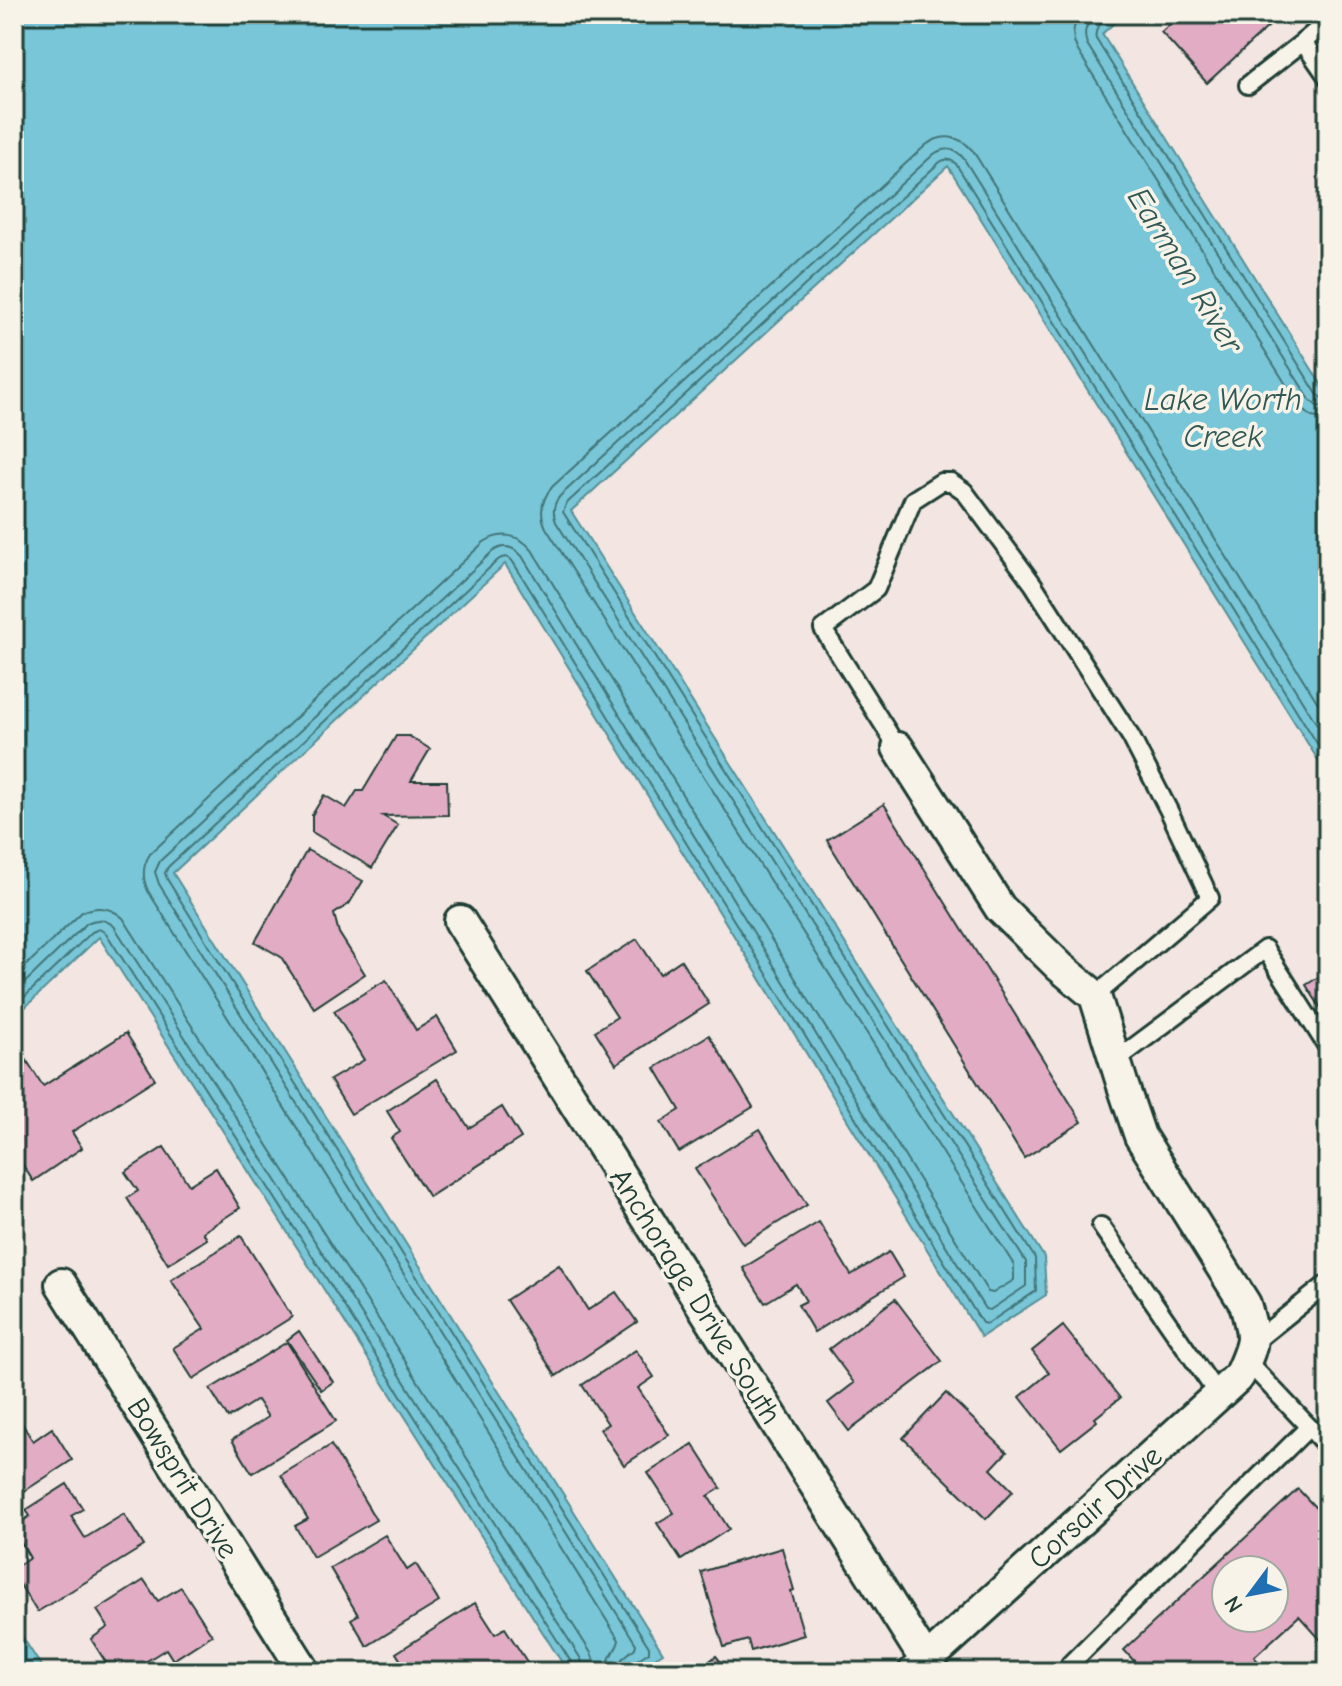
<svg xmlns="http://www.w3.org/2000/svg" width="1342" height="1686" font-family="'Comic Neue',sans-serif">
<rect width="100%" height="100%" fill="#f3e5e1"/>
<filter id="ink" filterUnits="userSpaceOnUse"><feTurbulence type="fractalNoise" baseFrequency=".0125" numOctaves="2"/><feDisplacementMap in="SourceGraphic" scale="16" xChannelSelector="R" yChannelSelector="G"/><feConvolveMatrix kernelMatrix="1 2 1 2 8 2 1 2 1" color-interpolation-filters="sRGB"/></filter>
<g filter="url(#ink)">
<g fill="#79c6d8" stroke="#558f96" stroke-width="2">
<polygon points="14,14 1124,14 1102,34 1328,395 1328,776 948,166 571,511 1044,1257 1046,1295 981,1337 505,564 173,873 663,1653 632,1672 568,1672 99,937 14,1018"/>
<polygon points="14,1624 45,1672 14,1672"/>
</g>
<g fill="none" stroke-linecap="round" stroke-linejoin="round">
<g stroke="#437476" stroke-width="2">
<path d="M1080 14C1072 26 1071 38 1078 51L1300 407 1312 417 1328 420"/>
<path d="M1097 14C1087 23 1082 31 1087 44L1310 400 1317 406 1328 408"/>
<path d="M1112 14C1104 21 1093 27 1096 39L1317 394 1322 398H1328"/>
<path d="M14 977 82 912C98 905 111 907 123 918L591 1653 595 1663 596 1672"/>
<path d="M14 993 87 923C97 918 105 919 114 926L581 1659 584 1672"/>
<polyline points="14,1007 92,932 99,929 106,933 573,1665 574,1672"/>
<path d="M607 1672C607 1654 617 1652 619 1640L148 891C142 878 142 866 150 854L484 542C501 531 519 534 532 550L988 1292 993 1293 1014 1280V1265L546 528C539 513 541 500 552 487L926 145C942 133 960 135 973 151L1328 719"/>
<path d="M619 1672 622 1659 635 1648 636 1644 159 884 155 872 160 861 492 552C503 544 513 546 522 556L985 1309 990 1310 1026 1286V1262L556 522C552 512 553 504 560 496L934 154C945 147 956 148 964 159L1328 742"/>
<path d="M629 1672 631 1664 649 1652V1647L167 879 165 873 168 867 498 560C503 556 509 556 513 562L982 1323 987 1324 1036 1291 1035 1258 563 512 566 504 619 455 940 162C946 158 951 159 956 164L1328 761"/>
</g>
</g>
<g fill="#e2acc4" stroke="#1f3d34" stroke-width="2" fill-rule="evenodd">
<polygon points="1182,14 1282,14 1207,83 1161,32"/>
<polygon points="396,736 409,736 430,749 411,781 447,781 448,815 383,816 398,825 372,868 312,832 312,815 324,795 346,808 357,791 363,791"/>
<polygon points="884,804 1082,1122 1024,1158 827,840"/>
<polygon points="307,850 363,881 349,904 334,914 339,933 365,974 314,1008 281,957 255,942"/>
<polygon points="637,939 660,974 681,960 709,1004 616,1064 595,1031 617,1017 587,971"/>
<polygon points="1328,971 1328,1019 1306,985"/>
<polygon points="386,980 416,1030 437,1017 457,1050 351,1114 330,1080 364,1060 334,1011"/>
<polygon points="126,1033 155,1079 72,1132 82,1148 33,1181 14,1151 14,1058 22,1053 43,1086"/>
<polygon points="709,1035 753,1107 679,1152 661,1122 680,1110 655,1068"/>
<polygon points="437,1079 469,1128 502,1107 521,1138 429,1197 391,1138 400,1132 387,1111"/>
<polygon points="760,1129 807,1205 743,1244 695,1169"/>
<polygon points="164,1147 189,1185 216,1168 240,1208 203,1232 207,1239 168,1264 127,1198 138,1191 125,1172"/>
<polygon points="819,1222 851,1275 889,1252 904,1277 814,1332 798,1305 806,1301 796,1284 765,1303 743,1268"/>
<polygon points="241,1236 292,1317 193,1379 173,1348 204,1329 171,1280"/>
<polygon points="559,1265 588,1310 616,1292 637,1322 556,1376 506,1300"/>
<polygon points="895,1299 942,1361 849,1431 828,1403 854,1383 829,1349"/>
<polygon points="1063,1326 1120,1398 1095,1418 1097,1421 1061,1449 1020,1397 1049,1373 1032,1351"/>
<polygon points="299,1331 333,1382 321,1390 287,1340"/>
<polygon points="287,1342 336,1421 252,1473 232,1440 268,1417 257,1400 228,1418 210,1389"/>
<polygon points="636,1350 654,1377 638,1388 669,1435 624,1465 600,1429 608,1424 582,1385"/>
<polygon points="946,1393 1007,1452 991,1469 1013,1491 986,1519 903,1438"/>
<polygon points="14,1411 33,1441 52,1428 72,1460 14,1498"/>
<polygon points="693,1444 721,1488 708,1496 729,1529 681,1560 657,1523 674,1513 648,1473"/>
<polygon points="331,1445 376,1520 313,1557 295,1526 308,1519 281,1475"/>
<polygon points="67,1484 83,1509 71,1516 85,1538 124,1514 144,1546 37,1612 14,1575 14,1568 30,1558 14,1531 14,1527 30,1516 26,1510"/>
<path d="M1298 1489 1328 1521V1648L1299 1616 1254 1657 1268 1672H1144L1124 1650ZM1226 1570H1274V1618H1226Z"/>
<polygon points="385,1535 407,1570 416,1564 439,1602 367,1646 351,1619 358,1615 330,1568"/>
<polygon points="782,1548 794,1590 791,1591 804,1635 751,1651 748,1640 724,1647 701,1572"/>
<polygon points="144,1580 158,1601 181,1587 212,1635 173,1660 166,1649 129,1672 112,1672 91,1639 108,1627 97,1610"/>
<polygon points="475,1603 495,1634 505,1628 531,1668 525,1672 423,1672 421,1668 414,1672 408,1672 396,1653"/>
<polygon points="716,1656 729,1672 696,1672"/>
</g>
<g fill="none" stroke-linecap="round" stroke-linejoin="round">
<g stroke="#1f3d34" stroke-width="22">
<g id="service">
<polyline points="1328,21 1303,42 1328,78"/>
<polyline points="1248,85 1303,42"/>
<polyline points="898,748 823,629 876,589 913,500 941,482 951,482 964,491 1033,584 1131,737 1169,811 1210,898 1095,996"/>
<polyline points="1115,1061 1265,949 1328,1048"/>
<polyline points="1101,1226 1218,1395"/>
<polyline points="1253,1343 1328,1283"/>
<polyline points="1246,1360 1309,1427"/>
<polyline points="1078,1672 1070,1664 1309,1427 1328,1448"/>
</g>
</g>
<g stroke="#1f3d34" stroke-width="36">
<g id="minor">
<path d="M898 748 1000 908 1060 967 1095 996 1122 1083 1140 1136 1245 1304C1256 1342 1254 1341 1239 1376L914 1672"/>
<polyline points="460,921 933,1672"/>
<polyline points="61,1284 305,1672"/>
</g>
</g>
<use href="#service" stroke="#f7f3e8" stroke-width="16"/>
<use href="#minor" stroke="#f7f3e8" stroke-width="30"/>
</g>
</g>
<g text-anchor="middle" stroke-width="7" stroke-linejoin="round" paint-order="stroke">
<g font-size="30" fill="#1f3d34" stroke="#f7f3e8">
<text transform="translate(696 1296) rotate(58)" y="10">Anchorage Drive South</text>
<text transform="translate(183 1478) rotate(58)" y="10">Bowsprit Drive</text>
<text transform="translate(1095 1507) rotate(-42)" y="10">Corsair Drive</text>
</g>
<g font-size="32" font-style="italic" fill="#315855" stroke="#f7f3e8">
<text transform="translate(1186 270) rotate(58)" y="11">Earman River</text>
<text x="1223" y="410">Lake Worth<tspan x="1223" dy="37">Creek</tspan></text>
</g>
</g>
<rect width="1342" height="1686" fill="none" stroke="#f7f3e8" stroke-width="48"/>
<rect x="24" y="24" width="1294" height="1638" fill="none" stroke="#1f3d34" stroke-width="3" filter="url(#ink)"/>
<g transform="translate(1250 1594) rotate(238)"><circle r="38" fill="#f7f3e8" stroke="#a1aaa0" stroke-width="2"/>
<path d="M0-6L14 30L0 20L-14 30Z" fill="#1f6fb2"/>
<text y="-12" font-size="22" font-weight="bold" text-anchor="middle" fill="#1f3d34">N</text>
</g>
</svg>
